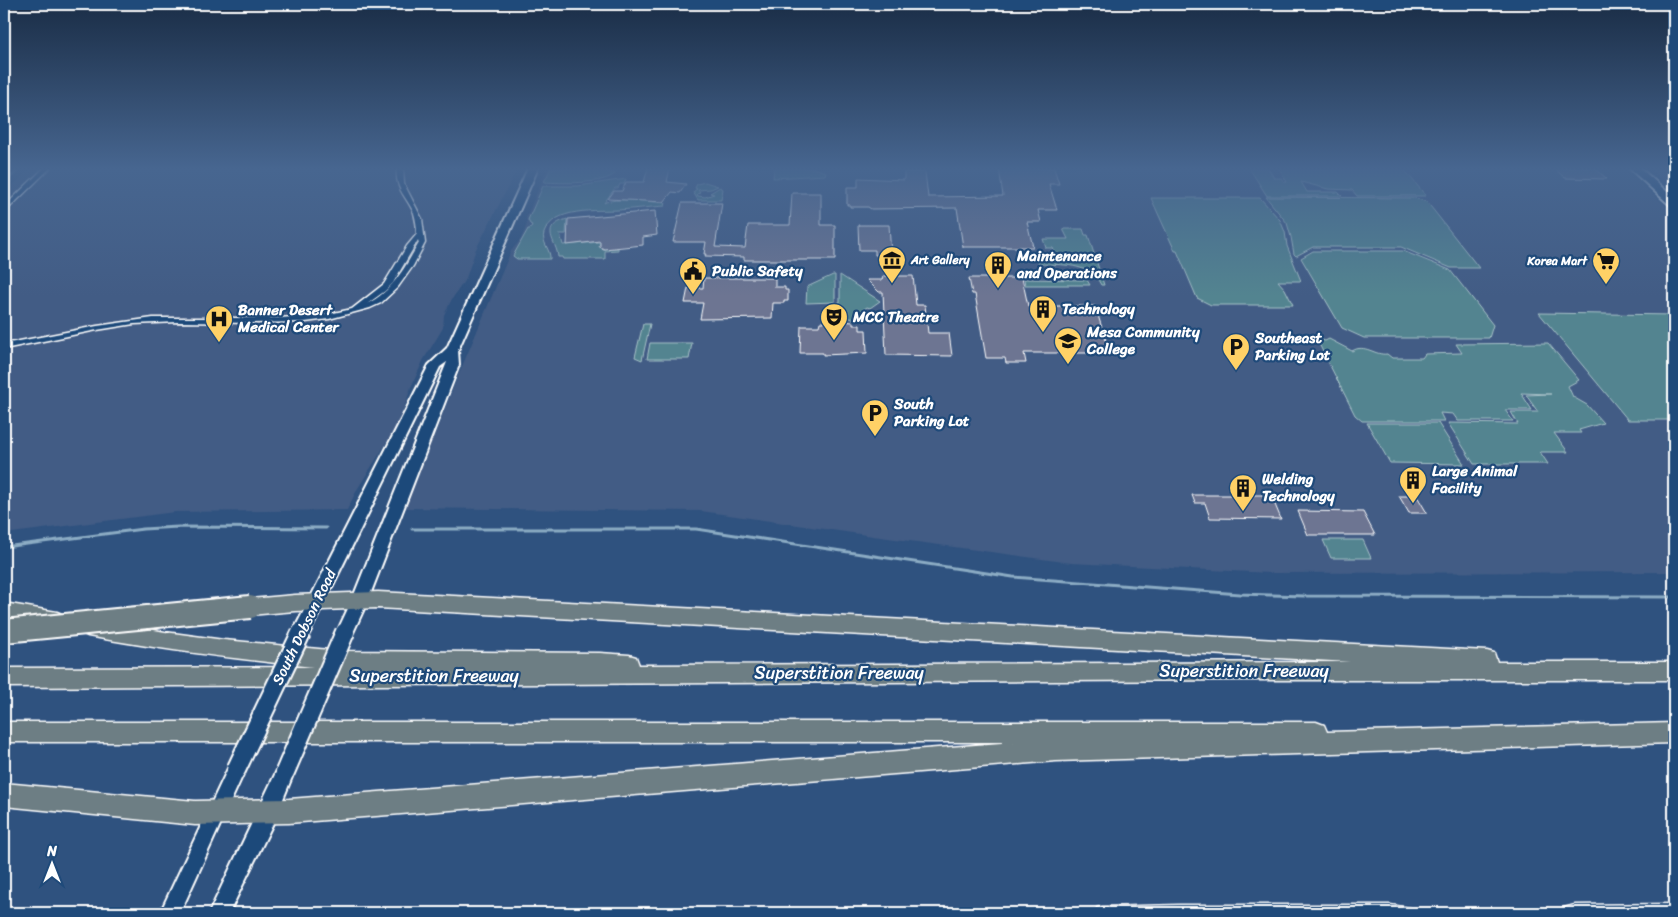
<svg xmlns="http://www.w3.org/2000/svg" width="1678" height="917" font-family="Sriracha,sans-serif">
<rect width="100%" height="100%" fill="#2f527f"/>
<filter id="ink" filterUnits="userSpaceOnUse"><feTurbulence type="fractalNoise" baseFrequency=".02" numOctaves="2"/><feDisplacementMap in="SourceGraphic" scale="10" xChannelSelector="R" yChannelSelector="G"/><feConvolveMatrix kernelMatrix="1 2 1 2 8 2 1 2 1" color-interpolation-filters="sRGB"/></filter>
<g filter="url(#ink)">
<g fill="#425c85">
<polygon points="31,168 518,168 476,249 466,278 452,299 444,315 443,328 424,359 411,387 403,412 394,431 358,488 347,510 175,512 4,534 4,194"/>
<polygon points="547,168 1624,168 1674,213 1674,572 1270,573 1071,563 873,536 701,511 405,508 458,376 511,251 521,239 527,224 526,218"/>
<polygon points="1648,168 1674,168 1674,191 1668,185"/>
</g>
<g fill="#528490" stroke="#a8c2c8">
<path d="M551 168H608L606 170 607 172 616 173C604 185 561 183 544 182Z"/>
<polygon points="774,168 813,168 826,172 825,175 773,178"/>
<polygon points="1249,168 1268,168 1274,178 1282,178 1284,182 1287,182 1279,168 1403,168 1426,196 1357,196 1352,190 1328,189 1301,182 1307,192 1338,192 1342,196 1267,196"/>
<path d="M626 179 624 184H620L618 188H615L604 203C613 197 653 202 666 203L665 206C650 207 634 209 618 210 597 211 553 207 544 233 541 242 551 250 550 259H517L513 256 528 229H530L532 225 530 224 528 220 543 186H578Z"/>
<polygon points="705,182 718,186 711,189 698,190 700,193 697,194 698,196 705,197 714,194 710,193 720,187 723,189 721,200 698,200 693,192 697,189 695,188 697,184"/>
<polygon points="1266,197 1415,198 1427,202 1479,268 1451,268 1401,247 1313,247 1296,256 1294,254 1291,237 1287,223"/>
<polygon points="1151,198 1260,198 1280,220 1285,232 1287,246 1301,281 1278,281 1285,289 1293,305 1211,305 1197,298 1177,251 1175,251"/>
<path d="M567 219 566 234H560L563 245 600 242 599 247 604 249 618 248V250L605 251V259H563L562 257H558C557 241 538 228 567 219Z"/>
<path d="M1063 229H1083L1085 235H1088L1104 285H1101C1090 262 1060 265 1039 264L1037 259H1051L1050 251H1054L1053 248H1046L1043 239H1068Z"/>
<polygon points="1313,251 1403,251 1450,270 1493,325 1489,338 1364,338 1342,328 1301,258"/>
<polygon points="833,275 835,275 835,302 806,303 807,287"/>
<polygon points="840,275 880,301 870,308 867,307 863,310 862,316 857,320 834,313 834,305 840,302"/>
<polygon points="1024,279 1087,280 1090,285 1025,285"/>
<polygon points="1539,313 1674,315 1674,420 1628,420"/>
<polygon points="643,324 650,324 642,360 635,357"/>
<path d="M1319 339 1325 341 1329 339 1352 351C1365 343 1375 356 1387 354L1392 358H1422L1425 354 1462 353 1456 344 1548 343 1579 380 1568 386 1573 397 1587 405 1603 423 1579 430 1581 433H1554L1568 452H1540L1548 464H1474L1448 423 1518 424 1511 412H1538L1526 395 1551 394 1521 393 1532 410H1505L1513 421H1458L1453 414 1440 413 1444 421H1362L1355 415 1318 342Z"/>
<polygon points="650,343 692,343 689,359 647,359"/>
<polygon points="1367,423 1438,423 1464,464 1390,463"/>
<polygon points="1323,540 1363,540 1371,558 1331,558"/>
</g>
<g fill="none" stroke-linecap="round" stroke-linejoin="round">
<polyline stroke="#8cacc4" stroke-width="2.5" points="4,183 20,168"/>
<g stroke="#8cacc4" stroke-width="3">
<polyline points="412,529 696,529 1013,577 1240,594 1304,596 1674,597"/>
<polyline points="4,547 143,529 178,527 326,528"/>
</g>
</g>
<g fill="#6d7492" stroke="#fff">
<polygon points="648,168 670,168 667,182 686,184 680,193 672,192 664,202 608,199 614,191 622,191 626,182 644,182"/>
<polygon points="999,168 1054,168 1059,184 1049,184 1057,210 1038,210 1041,222 1027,222 1033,247 963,247 957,208 871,209 868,207 850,207 850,205 847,205 847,187 858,187 858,178 904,180 904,172 925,172 928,197 1003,196"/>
<polygon points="1554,168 1595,168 1607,179 1565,178"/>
<polygon points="792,193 821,193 821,225 835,225 835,260 744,260 744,257 705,256 706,254 704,254 706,242 673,242 682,203 722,203 715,247 745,248 748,225 790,225"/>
<polygon points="655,211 657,235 643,237 643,245 604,249 600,247 600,241 567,245 568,219"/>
<polygon points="858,225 889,225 891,255 875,255 875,250 859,250"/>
<polygon points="883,276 913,276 916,305 925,305 928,333 949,333 952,356 886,355 883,292 879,292 867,280 882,280"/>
<polygon points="704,278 775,278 775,287 785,287 785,290 788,290 788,301 784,301 784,303 773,303 772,318 700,319 703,303 685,303 688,288 703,288"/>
<polygon points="969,278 1022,278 1028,306 1095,306 1110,353 1024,353 1026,363 1006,363 1005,358 986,358 975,294 972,294"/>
<polygon points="827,320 853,322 853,325 860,325 860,330 866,330 867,353 823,355 823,353 800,353 801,326 819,326 820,322 827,322"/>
<polygon points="1192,495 1271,495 1281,519 1210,518 1205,503 1195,503"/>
<polygon points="1399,496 1417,496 1427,513 1409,513"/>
<polygon points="1298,511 1363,512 1375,535 1308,535"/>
</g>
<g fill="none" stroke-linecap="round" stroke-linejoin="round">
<g stroke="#fff" stroke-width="3">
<g id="street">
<polygon points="44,168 50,168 6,211 4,212 4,207"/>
<path d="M397 168H403L404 184 422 219 425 243 413 266 398 287 381 303 370 308 329 319 305 322 254 323 178 322 134 324 97 330 4 349V344L97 326 153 318H280L329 314 352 309 384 284 407 246 417 234C417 226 416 220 414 213 406 195 395 190 397 168ZM418 240 419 243C405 267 393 291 367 304L385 291 393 283Z"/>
<polygon points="1674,904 1674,913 1563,913 1564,908 1575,905"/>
<polygon points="1179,905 1390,905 1410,908 1411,913 1096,913 1097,908 1102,907"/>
</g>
</g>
<g stroke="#fff" stroke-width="4">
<g id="secondary">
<polygon points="528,168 538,168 458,350 459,365 368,600 351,637 345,639 339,637 337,632 352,600 447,362 440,367 307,638 301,640 295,638 293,633 295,628 429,365 447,348"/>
<polygon points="1629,168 1640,168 1674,198 1674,206 1670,205"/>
<polygon points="236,761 242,764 245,770 180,913 160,913 230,764"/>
<polygon points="285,763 291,766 294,772 275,819 229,913 209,913 279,766"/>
</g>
</g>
<g stroke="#fff" stroke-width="3">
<g id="highway">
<path d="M378 592 1487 651 1494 653 1497 662H1674V680H1255L4 687V668L313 667C237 659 163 650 88 636L81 633 78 627 81 621 88 618 165 632 224 640 340 651 600 653 629 655 636 657 639 665 1350 662 378 608 295 611 250 615 243 613 240 607 243 601 250 599 295 595Z"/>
<polygon points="4,603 57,612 64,615 67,621 64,627 57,630 4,621"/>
<polygon points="4,722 1316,722 1324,725 1327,732 1674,723 1674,743 1056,761 289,823 195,825 4,806 4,783 195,801 289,799 1014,742 4,742"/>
</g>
</g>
<use href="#street" fill="#1f4a7a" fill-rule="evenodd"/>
<use href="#secondary" fill="#1f4a7a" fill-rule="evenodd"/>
<use href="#highway" fill="#6d7e84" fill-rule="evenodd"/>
<g stroke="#fff" stroke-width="22" stroke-linecap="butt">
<g id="secondary-bridge">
<polyline points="236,770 301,633"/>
<polyline points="285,772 345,632"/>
</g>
</g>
<g stroke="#fff" stroke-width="26" stroke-linecap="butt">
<polyline id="highway-bridge" points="4,631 250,607"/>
</g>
<use href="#secondary-bridge" stroke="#1f4a7a" stroke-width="18"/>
<use href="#highway-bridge" stroke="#6d7e84" stroke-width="22"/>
</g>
</g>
<linearGradient id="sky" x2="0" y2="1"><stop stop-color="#1a2d46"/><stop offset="0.57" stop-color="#476690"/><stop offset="1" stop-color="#476690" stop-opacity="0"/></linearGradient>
<rect width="1678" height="296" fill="url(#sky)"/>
<defs>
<g id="museum-pin" transform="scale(1.4375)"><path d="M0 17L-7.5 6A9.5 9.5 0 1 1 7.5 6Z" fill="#ffd166" stroke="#1f4a7a"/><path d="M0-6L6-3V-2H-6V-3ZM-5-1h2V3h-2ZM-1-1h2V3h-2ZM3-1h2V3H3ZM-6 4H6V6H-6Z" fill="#111"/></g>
<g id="supermarket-pin" transform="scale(1.4375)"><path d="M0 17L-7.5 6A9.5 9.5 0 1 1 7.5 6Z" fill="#ffd166" stroke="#1f4a7a"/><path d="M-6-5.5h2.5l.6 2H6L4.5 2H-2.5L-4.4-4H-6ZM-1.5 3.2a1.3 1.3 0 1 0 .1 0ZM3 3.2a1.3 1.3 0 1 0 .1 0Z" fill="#111"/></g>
<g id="building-pin" transform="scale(1.4375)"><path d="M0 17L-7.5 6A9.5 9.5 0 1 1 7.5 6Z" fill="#ffd166" stroke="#1f4a7a"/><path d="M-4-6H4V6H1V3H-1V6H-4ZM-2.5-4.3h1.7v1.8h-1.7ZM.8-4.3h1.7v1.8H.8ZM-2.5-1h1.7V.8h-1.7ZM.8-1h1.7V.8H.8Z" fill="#111"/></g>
<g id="civic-pin" transform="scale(1.4375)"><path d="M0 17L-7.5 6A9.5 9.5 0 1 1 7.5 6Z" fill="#ffd166" stroke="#1f4a7a"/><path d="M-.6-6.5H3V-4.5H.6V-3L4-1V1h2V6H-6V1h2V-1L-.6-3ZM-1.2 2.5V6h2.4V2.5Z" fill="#111"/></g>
<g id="theatre-pin" transform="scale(1.4375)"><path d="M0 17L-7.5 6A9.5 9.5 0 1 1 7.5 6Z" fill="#ffd166" stroke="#1f4a7a"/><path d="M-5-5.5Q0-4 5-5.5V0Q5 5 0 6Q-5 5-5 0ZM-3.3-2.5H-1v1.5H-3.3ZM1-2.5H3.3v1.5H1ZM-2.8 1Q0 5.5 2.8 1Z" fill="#111"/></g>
<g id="hospital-pin" transform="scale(1.4375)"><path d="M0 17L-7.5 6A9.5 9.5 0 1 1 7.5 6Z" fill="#ffd166" stroke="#1f4a7a"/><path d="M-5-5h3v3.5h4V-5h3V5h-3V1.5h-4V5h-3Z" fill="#111"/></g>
<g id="university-pin" transform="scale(1.4375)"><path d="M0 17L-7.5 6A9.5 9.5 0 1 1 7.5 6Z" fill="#ffd166" stroke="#1f4a7a"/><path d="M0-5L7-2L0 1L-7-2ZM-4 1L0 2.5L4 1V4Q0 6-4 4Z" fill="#111"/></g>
<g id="parking-pin" transform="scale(1.4375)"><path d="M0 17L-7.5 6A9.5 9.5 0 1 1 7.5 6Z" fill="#ffd166" stroke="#1f4a7a"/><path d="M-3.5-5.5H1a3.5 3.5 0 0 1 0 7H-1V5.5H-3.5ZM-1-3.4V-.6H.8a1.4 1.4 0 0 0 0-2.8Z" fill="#111"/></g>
</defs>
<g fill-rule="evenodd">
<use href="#museum-pin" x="892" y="260"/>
<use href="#supermarket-pin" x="1606" y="261"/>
<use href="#building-pin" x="998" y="265"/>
<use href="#civic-pin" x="693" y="271"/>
<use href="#building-pin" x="1043" y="309"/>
<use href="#theatre-pin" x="834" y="317"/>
<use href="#hospital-pin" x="219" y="319"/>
<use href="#university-pin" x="1068" y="341"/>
<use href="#parking-pin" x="1236" y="347"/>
<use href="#parking-pin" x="875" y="413"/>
<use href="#building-pin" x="1413" y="480"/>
<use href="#building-pin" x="1243" y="488"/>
</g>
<g text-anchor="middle" stroke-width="4.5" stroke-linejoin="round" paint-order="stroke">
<g font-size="12" font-weight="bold" fill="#fff" stroke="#1f4a7a" text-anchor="start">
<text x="911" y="264">Art Gallery</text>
<text x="1587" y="265" text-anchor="end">Korea Mart</text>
</g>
<g font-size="15" font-weight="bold" fill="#fff" stroke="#1f4a7a" text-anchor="start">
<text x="1017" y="261">Maintenance<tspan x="1017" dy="17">and Operations</tspan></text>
<text x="712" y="276">Public Safety</text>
<text x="1062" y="314">Technology</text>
<text x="238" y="315">Banner Desert<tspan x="238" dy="17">Medical Center</tspan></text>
<text x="853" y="322">MCC Theatre</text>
<text x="1087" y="337">Mesa Community<tspan x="1087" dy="17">College</tspan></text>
<text x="1255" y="343">Southeast<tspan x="1255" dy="17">Parking Lot</tspan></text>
<text x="894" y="409">South<tspan x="894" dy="17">Parking Lot</tspan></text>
<text x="1432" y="476">Large Animal<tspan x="1432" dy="17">Facility</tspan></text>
<text x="1262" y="484">Welding<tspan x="1262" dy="17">Technology</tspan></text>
</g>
<g font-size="15" fill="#fff" stroke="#1f4a7a">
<text transform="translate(304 627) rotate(-64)" y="5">South Dobson Road</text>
</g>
<g font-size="18" fill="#fff" stroke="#1f4a7a">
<text x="1244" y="677">Superstition Freeway</text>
<text x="839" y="679">Superstition Freeway</text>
<text x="434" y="682">Superstition Freeway</text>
</g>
</g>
<rect width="1678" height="917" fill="none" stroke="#1f4a7a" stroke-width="20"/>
<rect x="10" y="10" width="1658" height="897" fill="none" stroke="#fff" stroke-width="2" filter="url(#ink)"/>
<g transform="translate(52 864)" stroke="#1f4a7a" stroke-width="4" paint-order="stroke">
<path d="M0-4L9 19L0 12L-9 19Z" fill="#ffffff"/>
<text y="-8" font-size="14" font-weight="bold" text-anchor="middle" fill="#ffffff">N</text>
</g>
</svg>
